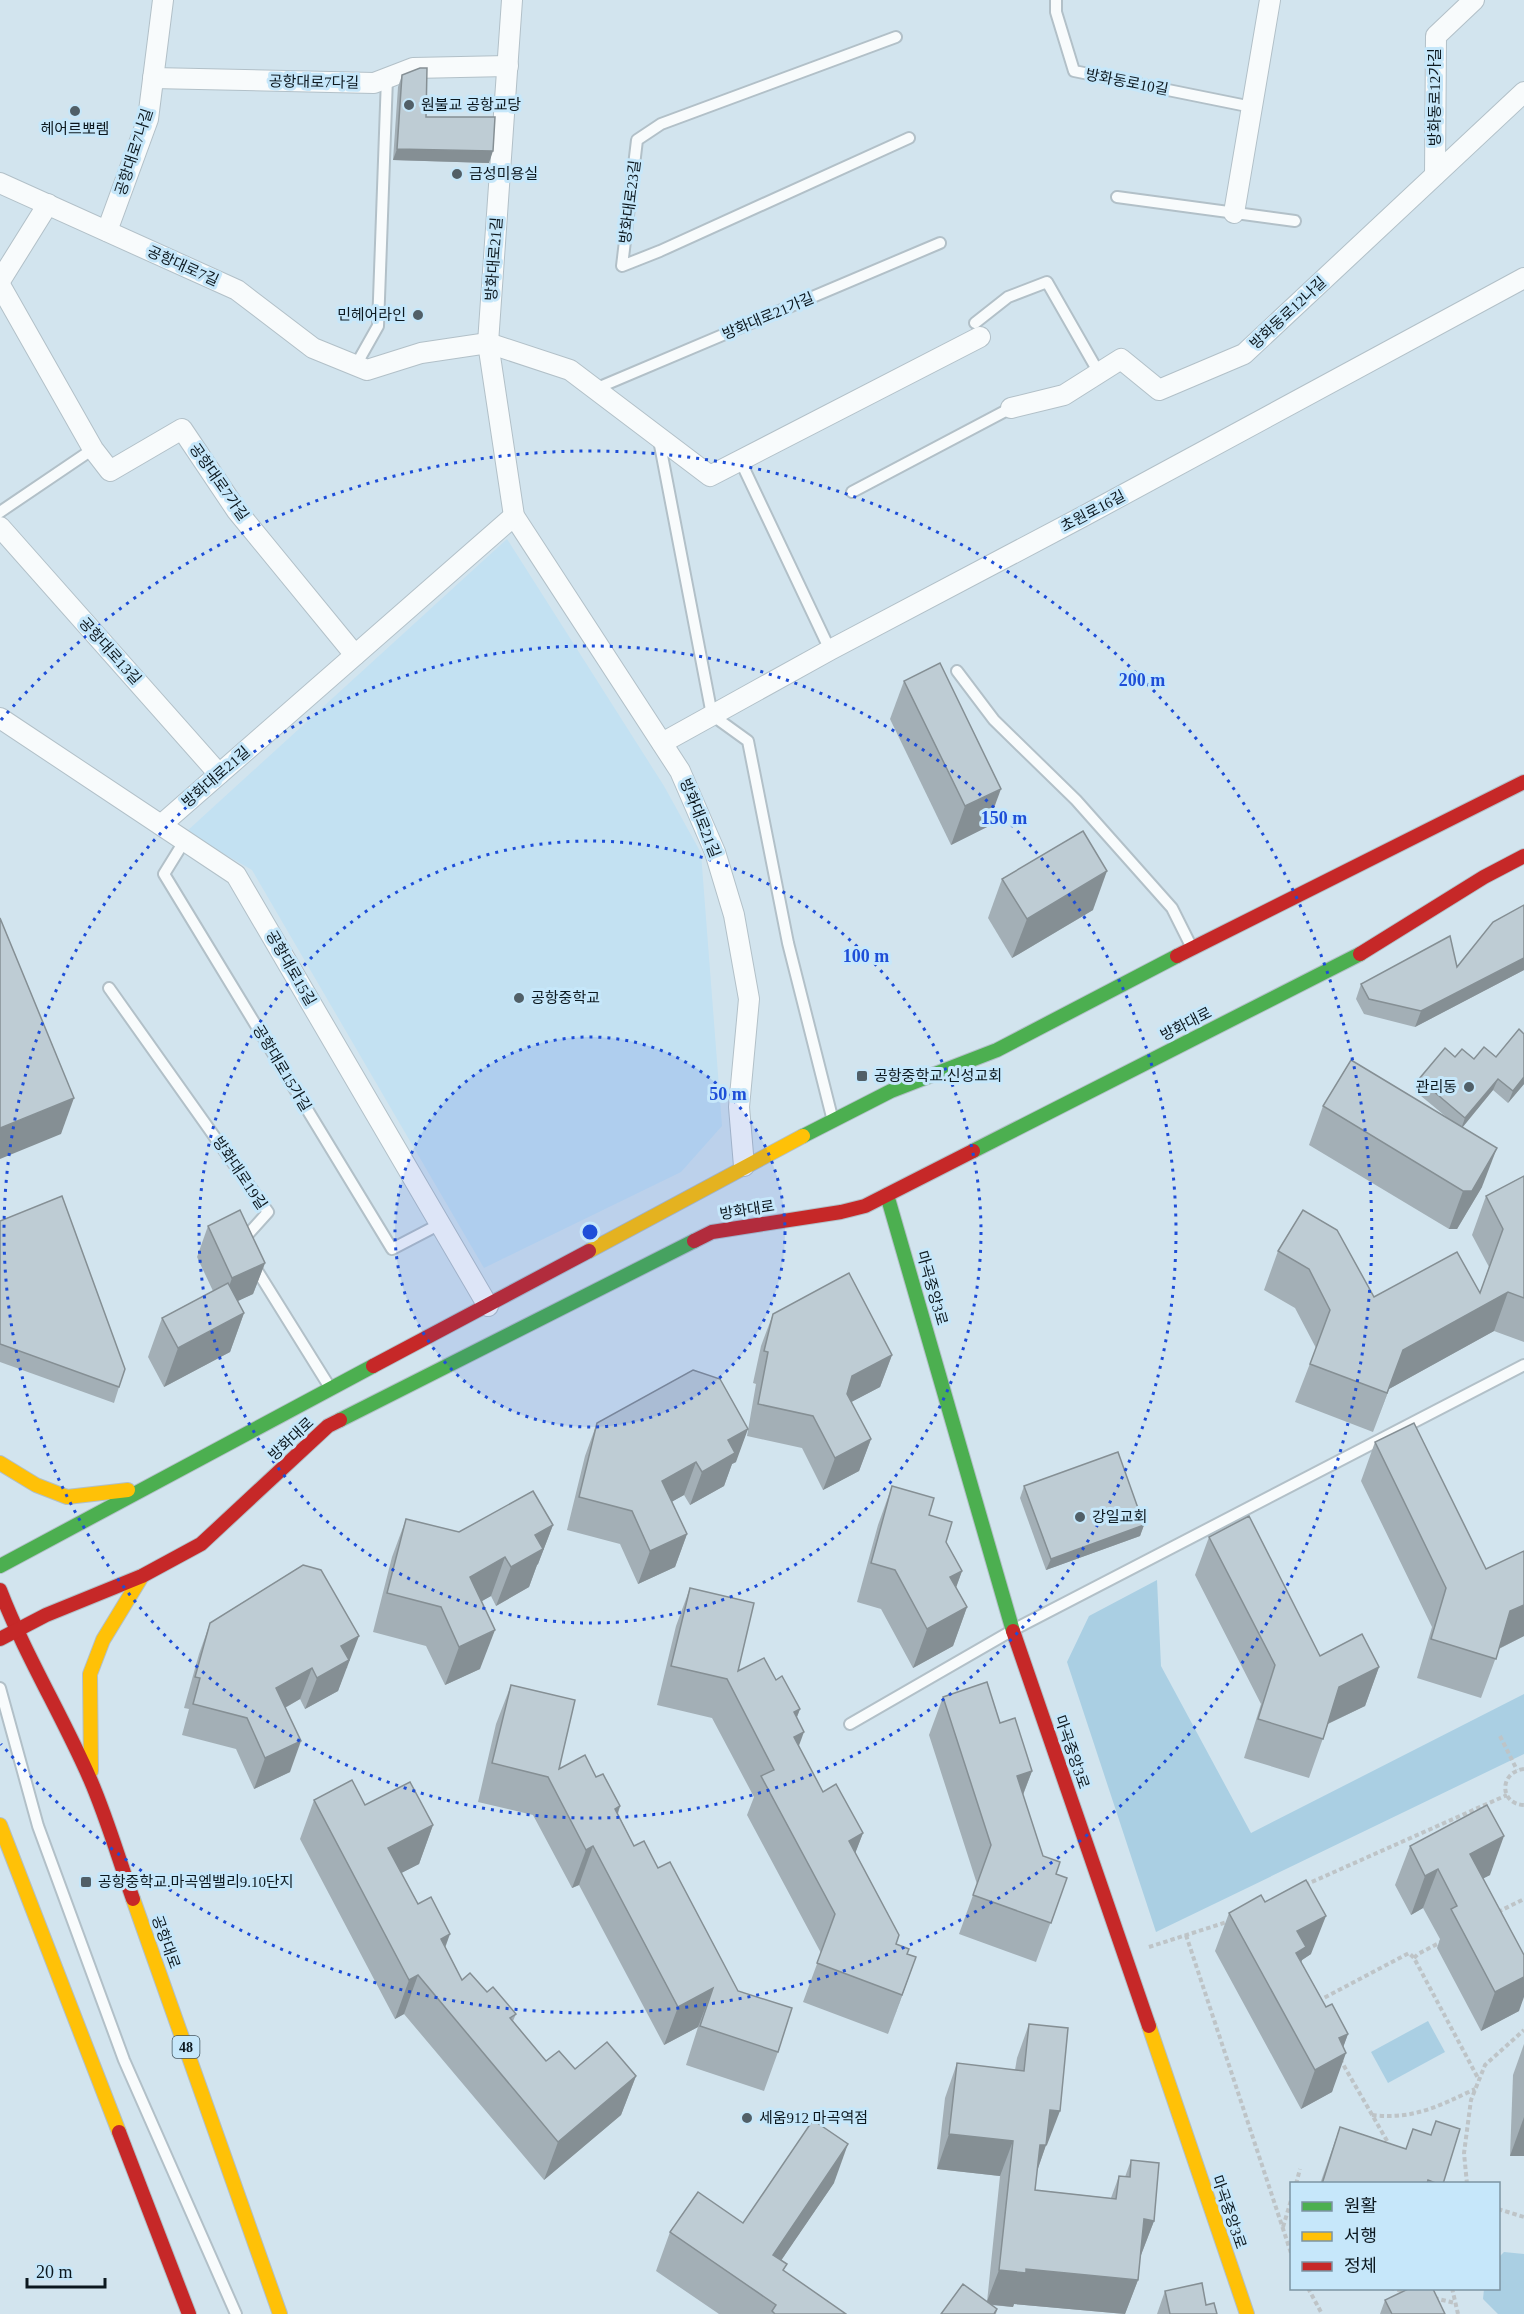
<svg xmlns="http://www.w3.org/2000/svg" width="1524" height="2314" font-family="'Times New Roman','Noto Sans KR',serif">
<rect width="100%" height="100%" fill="#d2e4ee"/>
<polygon fill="#c3e1f2" points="507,539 664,786 701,853 722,1126 681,1172 484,1268 252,870 186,832"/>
<g fill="#aacfe3">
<polygon points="1157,1580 1161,1666 1251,1833 1524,1694 1524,1754 1156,1932 1067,1662 1089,1616"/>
<polygon points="1428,2021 1445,2052 1388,2083 1371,2052"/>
<polygon points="1504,2252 1524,2254 1524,2314 1498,2314 1483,2299 1484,2289 1498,2288 1499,2257"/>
</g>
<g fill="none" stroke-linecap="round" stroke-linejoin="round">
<g stroke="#b2c0c8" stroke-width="14">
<g id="lane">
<polyline points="1056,0 1056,12 1074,71 1252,107"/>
<polyline points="896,37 661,124 637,140 622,266 660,251 909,138"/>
<polyline points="1117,197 1295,221"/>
<polyline points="975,323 1008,297 1047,282 1099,373"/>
<polyline points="356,365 378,326 387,78"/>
<polyline points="595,389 940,243"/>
<polyline points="659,440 712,715 748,741 788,943 832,1117"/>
<polyline points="740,460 830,650"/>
<polyline points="852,492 1011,408"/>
<polyline points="0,512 93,449"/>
<polyline points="957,671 994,720 1076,800 1172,908 1191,946"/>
<polyline points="185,840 164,874 392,1249 440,1224"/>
<polyline points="109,988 268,1212 242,1241"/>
<polyline points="253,1264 329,1386"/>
<polyline points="0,1688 38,1826 124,2060 236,2314"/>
<polyline points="850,1724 1013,1630 1524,1365"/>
</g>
</g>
<g stroke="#b2c0c8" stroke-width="22">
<g id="street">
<polyline points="512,0 488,343 514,516 680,771 715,852 734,915 749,999 739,1107 744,1166"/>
<polyline points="153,78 374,83 413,68 508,66"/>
<polyline points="1435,175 1436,36 1474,0"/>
<polyline points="0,183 237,290 313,348 367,370 421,353 488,343 570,370 710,476 980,337"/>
<polyline points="1234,213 1270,0"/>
<polyline points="107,231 148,119 163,0"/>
<polyline points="0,281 48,204"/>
<polyline points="0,285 93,449 110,471 182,429 237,511 355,655"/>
<polyline points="1011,408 1064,395 1121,359 1159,390 1244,354 1524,92"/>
<polyline points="0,527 219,774"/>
<polyline points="0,718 236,875 488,1306"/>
<polyline points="662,743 830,650 1082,517 1524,278"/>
<polyline points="161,825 514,516"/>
</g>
</g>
<g stroke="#b2c0c8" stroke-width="16">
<g id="fast">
<polyline points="803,1136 891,1091 997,1050 1177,956"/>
<polyline points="973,1151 1360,954"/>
<polyline points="887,1195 1013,1631"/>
<polyline points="340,1420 694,1241"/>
<polyline points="0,1566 373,1366"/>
</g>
</g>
<g stroke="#b2c0c8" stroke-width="16">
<g id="slow">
<polyline points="589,1251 803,1136"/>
<polyline points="0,1463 36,1485 67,1497 128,1490"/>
<polyline points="91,1771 90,1674 103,1640 142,1576"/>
<polyline points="0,1825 119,2132"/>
<polyline points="133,1899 280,2314"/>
<polyline points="1149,2026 1247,2314"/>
</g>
</g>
<g stroke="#b2c0c8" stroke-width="16">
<g id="jam">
<polyline points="1360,954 1484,877 1524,856"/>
<polyline points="1177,956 1524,782"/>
<polyline points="694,1241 712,1232 841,1212 865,1206 973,1151"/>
<polyline points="373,1366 589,1251"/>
<path d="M0 1590C25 1655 62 1715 90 1779 107 1818 119 1860 133 1899"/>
<polyline points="1013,1631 1149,2026"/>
<polyline points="0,1639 46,1615 142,1576 201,1544 328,1426 340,1420"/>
<polyline points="119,2132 189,2314"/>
</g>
</g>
<g stroke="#bec4c7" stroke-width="4" stroke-dasharray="4.5 3" stroke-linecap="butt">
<polyline points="1500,1736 1517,1770"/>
<path d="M1524 1769C1499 1772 1499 1804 1524 1805"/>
<polyline points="1305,1885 1507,1795"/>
<polyline points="1498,1912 1524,1899"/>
<polyline points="1186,1935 1292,2256"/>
<polyline points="1149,1947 1230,1921"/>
<polyline points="1414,1958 1418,1954 1441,1942"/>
<polyline points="1318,2001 1409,1953 1414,1958 1479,2080"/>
<polyline points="1340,2059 1390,2146"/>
<path d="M1372 2115C1413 2120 1439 2106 1475 2089"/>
<polyline points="1296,2184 1300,2169"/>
<polyline points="1467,2184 1464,2153 1471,2100 1485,2065 1524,2030"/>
<polyline points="1498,2209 1524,2217"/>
<polyline points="1283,2227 1292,2197"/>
<polyline points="1308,2288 1322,2314"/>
<polyline points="1390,2288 1407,2292"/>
<polyline points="1452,2288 1458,2314"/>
<polyline points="1434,2298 1455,2303"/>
</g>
<use href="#lane" stroke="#f8fbfc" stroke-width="10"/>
<use href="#street" stroke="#f8fbfc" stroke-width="20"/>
<use href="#fast" stroke="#4caf50" stroke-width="14"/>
<use href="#slow" stroke="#ffc107" stroke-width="14"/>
<use href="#jam" stroke="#c62828" stroke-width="14"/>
</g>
<g fill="#a3afb6">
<polygon points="402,75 426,117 489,163 393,160 398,87"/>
<polygon points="904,681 987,827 951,845 890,719"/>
<polygon points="1002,879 1093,910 1012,958 988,918"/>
<polygon points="1524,905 1524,970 1415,1027 1364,1014 1356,999 1361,984 1457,967"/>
<polygon points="1455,1057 1474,1059 1524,1084 1508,1103 1493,1090 1462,1128 1482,1187 1457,1229 1449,1229 1309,1145 1323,1106 1450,1120 1415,1091 1419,1079"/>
<polygon points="1524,1176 1524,1342 1494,1331 1389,1389 1373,1432 1295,1402 1316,1348 1295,1308 1264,1290 1278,1251 1374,1297 1480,1293 1489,1267 1472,1235 1486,1196"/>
<polygon points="0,1221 119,1387 114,1403 0,1362"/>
<polygon points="208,1226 265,1263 253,1294 237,1301 244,1313 230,1352 164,1387 148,1357 162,1318 213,1291 197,1257"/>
<polygon points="773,1314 892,1355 880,1387 851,1402 871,1439 859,1471 823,1490 802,1448 747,1436 756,1384 753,1383 761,1346"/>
<polygon points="597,1423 736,1462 732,1464 724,1486 690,1505 684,1495 671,1502 687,1534 675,1567 638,1584 620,1544 567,1530 585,1456"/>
<polygon points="1375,1442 1486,1569 1524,1636 1499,1649 1481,1698 1417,1678 1432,1627 1361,1481"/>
<polygon points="892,1486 929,1515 946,1542 962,1571 956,1587 967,1607 953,1646 913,1668 881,1609 857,1602 878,1525"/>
<polygon points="1024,1486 1144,1525 1140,1536 1046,1570 1020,1498"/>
<polygon points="406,1519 459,1532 553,1525 538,1564 537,1565 529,1587 496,1606 491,1596 481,1601 480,1669 445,1685 426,1646 373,1632 392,1557"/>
<polygon points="1209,1537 1320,1656 1379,1667 1365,1706 1328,1724 1309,1778 1244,1758 1261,1704 1195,1575"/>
<polygon points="690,1588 738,1671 776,1680 800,1709 797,1717 799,1747 823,1792 863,1833 855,1853 896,1944 907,1954 916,1957 888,2034 803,2002 821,1953 747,1815 754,1797 712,1718 657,1705 676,1626"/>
<polygon points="210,1623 348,1668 346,1668 338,1691 305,1709 300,1699 285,1708 290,1772 254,1789 236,1749 182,1735 189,1709 184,1708 199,1654"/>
<polygon points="511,1685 559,1769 596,1777 620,1806 618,1814 634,1846 658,1868 778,2052 764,2091 686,2065 698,2027 664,2045 579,1885 572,1888 533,1815 478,1802 496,1724"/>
<polygon points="943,1697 1000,1723 1032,1771 1023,1795 1043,1856 1056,1874 1067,1878 1036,1962 959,1934 977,1884 929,1735"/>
<polygon points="314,1800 365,1805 433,1825 419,1864 401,1873 418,1904 445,1947 462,1980 487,1992 516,2014 513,2021 546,2061 575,2069 636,2076 621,2115 544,2180 404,2014 395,2019 300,1839"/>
<polygon points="1410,1846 1490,1875 1483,1878 1519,2011 1481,2031 1437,1948 1440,1939 1423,1908 1411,1915 1395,1885"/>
<polygon points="1265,1902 1311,1954 1302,1960 1301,1962 1326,2007 1348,2034 1343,2047 1332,2092 1301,2109 1215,1951 1229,1913"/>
<polygon points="1029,2024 1047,2145 1046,2145 1037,2171 1035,2190 1111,2198 1119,2176 1125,2177 1131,2160 1154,2221 1141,2255 1140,2255 1138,2280 1125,2314 1014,2304 1013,2307 991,2305 997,2309 996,2314 941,2314 987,2302 1000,2176 937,2169 945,2098 957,2063 1015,2070 1017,2058"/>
<polygon points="1524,2044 1524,2156 1510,2156 1513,2075"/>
<polygon points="1340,2127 1406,2149 1413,2129 1443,2184 1320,2184"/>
<polygon points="834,2183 781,2260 784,2272 846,2314 719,2314 656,2271 670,2232 743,2223"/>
<polygon points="1165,2291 1206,2305 1217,2314 1157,2314"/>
<polygon points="1385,2300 1445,2314 1380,2314"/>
</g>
<g fill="#858f94">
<polygon points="397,149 493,151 489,163 393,160"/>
<polygon points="1001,789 987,827 951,845 965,806"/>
<polygon points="1107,871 1093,910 1012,958 1027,919"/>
<polygon points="1524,958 1524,970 1415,1027 1421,1011"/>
<polygon points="1524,1077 1524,1084 1508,1103 1513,1091"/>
<polygon points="1498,1079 1493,1090 1461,1129 1465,1118"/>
<polygon points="74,1098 61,1134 0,1159 0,1128"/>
<polygon points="1497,1148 1482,1187 1457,1229 1449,1229 1463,1191"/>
<polygon points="265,1263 253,1294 221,1309 232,1278"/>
<polygon points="1508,1292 1494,1331 1389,1389 1373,1432 1403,1350"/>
<polygon points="244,1313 230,1352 164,1387 178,1348"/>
<polygon points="892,1355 880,1387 840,1408 852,1376"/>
<polygon points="748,1429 736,1462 732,1464 724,1486 690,1505 702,1472 728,1440"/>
<polygon points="871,1439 859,1471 823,1490 835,1458"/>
<polygon points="696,1462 684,1495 650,1514 662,1481"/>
<polygon points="553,1525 538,1564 537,1565 529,1587 496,1606 511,1567 535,1535"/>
<polygon points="1144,1525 1140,1536 1046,1570 1051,1559"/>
<polygon points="687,1534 675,1567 638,1584 650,1551"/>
<polygon points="505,1557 491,1596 456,1616 470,1577"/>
<polygon points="962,1571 948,1610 950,1577"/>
<polygon points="1524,1605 1524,1636 1496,1650 1510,1611"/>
<polygon points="967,1607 953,1646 913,1668 927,1629"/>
<polygon points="495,1630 480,1669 445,1685 459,1647"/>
<polygon points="359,1636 338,1691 305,1709 317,1678 341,1646"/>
<polygon points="1379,1667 1365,1706 1325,1725 1339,1687"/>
<polygon points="312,1668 300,1699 265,1719 276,1688"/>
<polygon points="800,1709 785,1747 794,1712"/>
<polygon points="804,1732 790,1770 794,1737"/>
<polygon points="301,1741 290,1772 254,1789 265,1758"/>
<polygon points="1032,1771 1017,1810 1017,1776"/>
<polygon points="620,1806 606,1845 615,1809"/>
<polygon points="433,1825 419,1864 374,1887 388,1848"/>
<polygon points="863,1833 848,1872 849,1841"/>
<polygon points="1504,1836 1490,1875 1456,1893 1470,1854"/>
<polygon points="593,1846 579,1885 572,1888 586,1850"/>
<polygon points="1438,1869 1423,1908 1411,1915 1425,1876"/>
<polygon points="1326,1916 1311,1954 1302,1960 1292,1986 1297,1931"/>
<polygon points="450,1934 436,1973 441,1939"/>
<polygon points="916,1957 902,1996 888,2034 902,1995"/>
<polygon points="418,1975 404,2014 395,2019 409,1980"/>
<polygon points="1524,1977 1524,1997 1519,2011 1481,2031 1495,1992"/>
<polygon points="713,1988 698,2027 664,2045 678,2007"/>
<polygon points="1348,2034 1340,2056 1346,2053 1332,2092 1301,2109 1315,2070 1339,2038"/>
<polygon points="636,2076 621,2115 544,2180 558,2142"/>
<polygon points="1050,2110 1060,2111 1047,2145 1038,2144"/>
<polygon points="1524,2117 1524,2156 1510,2156"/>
<polygon points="949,2134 1013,2141 1000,2176 937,2169"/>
<polygon points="848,2144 834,2183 759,2293 773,2255"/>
<polygon points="1040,2145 1046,2145 1034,2180"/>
<polygon points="1144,2219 1154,2221 1141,2255 1131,2254"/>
<polygon points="1026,2269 1138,2280 1125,2314 1014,2304 1013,2307 986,2304 999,2270"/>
</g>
<g fill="#beccd4" stroke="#858f94" stroke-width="1.5">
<polygon points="420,68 427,68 426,117 495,117 493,151 397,149 402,75"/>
<polygon points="940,663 1001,789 965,806 904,681"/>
<polygon points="1083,831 1107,871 1027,919 1002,879"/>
<polygon points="1524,905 1524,958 1421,1011 1369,999 1361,984 1450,936 1457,967 1493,922"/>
<polygon points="0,918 74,1098 0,1128"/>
<polygon points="1519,1029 1524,1034 1524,1077 1513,1091 1498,1079 1465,1118 1419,1079 1445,1048 1455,1057 1462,1049 1474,1059 1484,1047 1496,1057"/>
<polygon points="1351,1060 1497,1148 1472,1191 1463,1191 1323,1106"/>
<polygon points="1524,1176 1524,1298 1508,1292 1403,1350 1387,1393 1310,1364 1330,1310 1309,1269 1278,1251 1303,1210 1337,1230 1374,1297 1457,1252 1480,1293 1503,1229 1486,1196"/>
<polygon points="62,1196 125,1369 119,1387 0,1344 0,1221"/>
<polygon points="240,1210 265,1263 232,1278 208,1226"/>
<polygon points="849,1273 892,1355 852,1376 847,1394 871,1439 835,1458 813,1416 758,1404 768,1352 764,1351 773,1314"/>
<polygon points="228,1283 244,1313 178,1348 162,1318"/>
<polygon points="693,1370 720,1379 748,1429 728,1440 735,1453 702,1472 696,1462 662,1481 687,1534 650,1551 632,1511 579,1497 597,1423"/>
<polygon points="1414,1423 1486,1569 1524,1551 1524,1605 1510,1611 1496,1659 1431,1639 1446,1588 1375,1442"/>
<polygon points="1118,1452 1144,1525 1051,1559 1024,1486"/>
<polygon points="892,1486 934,1498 929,1515 952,1522 946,1542 962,1571 950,1577 967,1607 927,1629 895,1570 871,1563"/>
<polygon points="533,1491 553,1525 535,1535 543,1549 511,1567 505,1557 470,1577 495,1630 459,1647 441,1607 387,1593 406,1519 459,1532"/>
<polygon points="1249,1516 1320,1656 1362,1634 1379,1667 1339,1687 1323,1739 1258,1719 1275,1665 1209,1537"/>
<polygon points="303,1565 321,1570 359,1636 341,1646 349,1660 317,1678 312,1668 276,1688 301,1741 265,1758 247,1718 193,1704 200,1678 195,1677 210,1623"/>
<polygon points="690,1588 754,1603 738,1671 764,1658 776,1680 782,1676 800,1709 794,1712 804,1732 794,1737 823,1792 836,1784 863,1833 849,1841 899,1935 896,1944 909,1949 907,1954 916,1957 902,1995 817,1963 835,1914 761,1776 774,1770 727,1679 671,1666"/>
<polygon points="987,1682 1000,1723 1015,1718 1032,1771 1017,1776 1043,1856 1060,1862 1056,1874 1067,1878 1051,1923 973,1895 991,1845 943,1697"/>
<polygon points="511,1685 575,1700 559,1769 585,1755 596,1777 603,1774 620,1806 615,1809 634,1846 644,1841 658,1868 670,1862 738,1991 792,2008 778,2052 700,2026 713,1988 678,2007 593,1846 586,1850 548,1777 492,1763"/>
<polygon points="352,1780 365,1805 410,1782 433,1825 388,1848 418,1904 431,1897 450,1934 441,1939 462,1980 470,1973 487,1992 493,1987 516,2014 510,2018 546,2061 559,2051 575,2069 607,2042 636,2076 558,2142 418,1975 409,1980 314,1800"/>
<polygon points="1487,1805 1504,1836 1470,1854 1524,1955 1524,1977 1495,1992 1451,1909 1457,1906 1438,1869 1425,1876 1410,1846"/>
<polygon points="1306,1880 1326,1916 1297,1931 1306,1947 1296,1953 1326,2007 1332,2004 1348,2034 1339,2038 1346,2053 1315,2070 1229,1913 1261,1895 1265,1902"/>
<polygon points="1029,2024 1068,2028 1060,2111 1050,2110 1046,2145 1040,2145 1035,2190 1116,2199 1119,2176 1130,2177 1131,2160 1159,2163 1154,2221 1144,2219 1138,2280 1026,2269 1026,2273 999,2270 1013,2141 949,2134 957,2063 1024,2071"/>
<polygon points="813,2120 848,2144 773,2255 787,2264 783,2270 846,2314 775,2314 772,2311 776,2305 670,2232 698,2192 743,2223"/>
<polygon points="1436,2121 1460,2129 1443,2184 1438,2184 1428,2180 1427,2184 1322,2184 1340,2127 1406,2149 1413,2129 1431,2135"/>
<polygon points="1202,2283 1206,2305 1214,2303 1217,2314 1170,2314 1165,2291"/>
<polygon points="963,2284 997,2309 994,2314 941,2314"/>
<polygon points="1408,2289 1433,2289 1445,2314 1392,2314 1385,2300"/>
</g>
<circle cx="590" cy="1232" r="195" fill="#1d4ed8" fill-opacity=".12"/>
<g fill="none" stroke="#1d4ed8" stroke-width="3" stroke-dasharray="3 6">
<circle cx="590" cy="1232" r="195"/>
<circle cx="590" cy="1232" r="391"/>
<circle cx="590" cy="1232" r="586"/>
<path d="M1 720A781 781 0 1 1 1 1744"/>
</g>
<g fill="#515f67" stroke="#c6e7fa" stroke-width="2">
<circle cx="409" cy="105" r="6"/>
<circle cx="75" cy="111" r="6"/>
<circle cx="457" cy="174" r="6"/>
<circle cx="418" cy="315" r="6"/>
<circle cx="519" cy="998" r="6"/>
<rect x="856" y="1070" width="12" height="12" rx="3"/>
<circle cx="1469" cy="1087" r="6"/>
<circle cx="1080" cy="1517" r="6"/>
<rect x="80" y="1876" width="12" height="12" rx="3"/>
<circle cx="747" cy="2118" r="6"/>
</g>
<g text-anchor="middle" stroke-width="6" stroke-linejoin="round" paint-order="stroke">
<rect fill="#c6e7fa" stroke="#445661" stroke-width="1.5" x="172.5" y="2036" width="27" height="22" rx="4.5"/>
<g font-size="14" font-weight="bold" fill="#0c181f">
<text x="186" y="2052">48</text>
</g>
<g font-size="15" fill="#0c181f" stroke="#c6e7fa">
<text transform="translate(314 82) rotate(1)" y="5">공항대로7다길</text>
<text transform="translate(1127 82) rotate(11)" y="5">방화동로10길</text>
<text transform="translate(1435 97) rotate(-90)" y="5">방화동로12가길</text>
<text transform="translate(134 152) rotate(-72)" y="5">공항대로7나길</text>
<text transform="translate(630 202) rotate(-83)" y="5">방화대로23길</text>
<text transform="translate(494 259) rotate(-86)" y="5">방화대로21길</text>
<text transform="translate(183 266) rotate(24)" y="5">공항대로7길</text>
<text transform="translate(1288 313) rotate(-43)" y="5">방화동로12나길</text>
<text transform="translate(768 316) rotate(-23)" y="5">방화대로21가길</text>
<text transform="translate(219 482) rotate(55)" y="5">공항대로7가길</text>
<text transform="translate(1093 511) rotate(-28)" y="5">초원로16길</text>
<text transform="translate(110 651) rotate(48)" y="5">공항대로13길</text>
<text transform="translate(216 777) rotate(-41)" y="5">방화대로21길</text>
<text transform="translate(700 818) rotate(68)" y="5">방화대로21길</text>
<text transform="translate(291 968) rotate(60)" y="5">공항대로15길</text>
<text transform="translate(1186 1024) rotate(-27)" y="5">방화대로</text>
<text transform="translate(282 1068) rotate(59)" y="5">공항대로15가길</text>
<text transform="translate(240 1173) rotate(56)" y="5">방화대로19길</text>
<text transform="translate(747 1210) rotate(-9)" y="5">방화대로</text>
<text transform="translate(932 1288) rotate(74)" y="5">마곡중앙3로</text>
<text transform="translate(291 1439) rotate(-43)" y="5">방화대로</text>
<text transform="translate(1072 1752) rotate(71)" y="5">마곡중앙3로</text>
<text transform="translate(166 1942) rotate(70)" y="5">공항대로</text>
<text transform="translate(1229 2212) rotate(71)" y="5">마곡중앙3로</text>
</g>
<g font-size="15" fill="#0c181f" stroke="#c6e7fa" text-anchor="start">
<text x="421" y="110">원불교 공항교당</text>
<text x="75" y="134" text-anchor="middle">헤어르뽀렘</text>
<text x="469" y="179">금성미용실</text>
<text x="406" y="320" text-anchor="end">민헤어라인</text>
<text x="531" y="1003">공항중학교</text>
<text x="874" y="1081">공항중학교.신성교회</text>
<text x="1457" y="1092" text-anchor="end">관리동</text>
<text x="1092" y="1522">강일교회</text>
<text x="98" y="1887">공항중학교.마곡엠밸리9.10단지</text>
<text x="759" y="2123">세움912 마곡역점</text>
</g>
</g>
<circle cx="590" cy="1232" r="9" fill="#1d4ed8" stroke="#c6e7fa" stroke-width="3"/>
<g font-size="18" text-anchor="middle" font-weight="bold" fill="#1d4ed8" stroke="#c6e7fa" stroke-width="6" stroke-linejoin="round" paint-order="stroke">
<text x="1142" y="686">200 m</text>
<text x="1004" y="824">150 m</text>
<text x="866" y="962">100 m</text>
<text x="728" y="1100">50 m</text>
</g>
<rect x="1290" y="2182" width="210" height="108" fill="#c6e7fa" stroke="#7c94a2" stroke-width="1.5"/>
<rect x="1302" y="2202" width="30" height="9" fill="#4caf50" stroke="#7c94a2" stroke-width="1.5"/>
<text x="1344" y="2212" font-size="18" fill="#0c181f">원활</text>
<rect x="1302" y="2232" width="30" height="9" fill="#ffc107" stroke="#7c94a2" stroke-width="1.5"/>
<text x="1344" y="2242" font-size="18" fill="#0c181f">서행</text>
<rect x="1302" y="2262" width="30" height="9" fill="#c62828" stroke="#7c94a2" stroke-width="1.5"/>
<text x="1344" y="2272" font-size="18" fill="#0c181f">정체</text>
<path d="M27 2278v9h78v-9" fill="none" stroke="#0c181f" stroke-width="3"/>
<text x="36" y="2278" font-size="18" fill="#0c181f" stroke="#c6e7fa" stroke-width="4.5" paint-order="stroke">20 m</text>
</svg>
